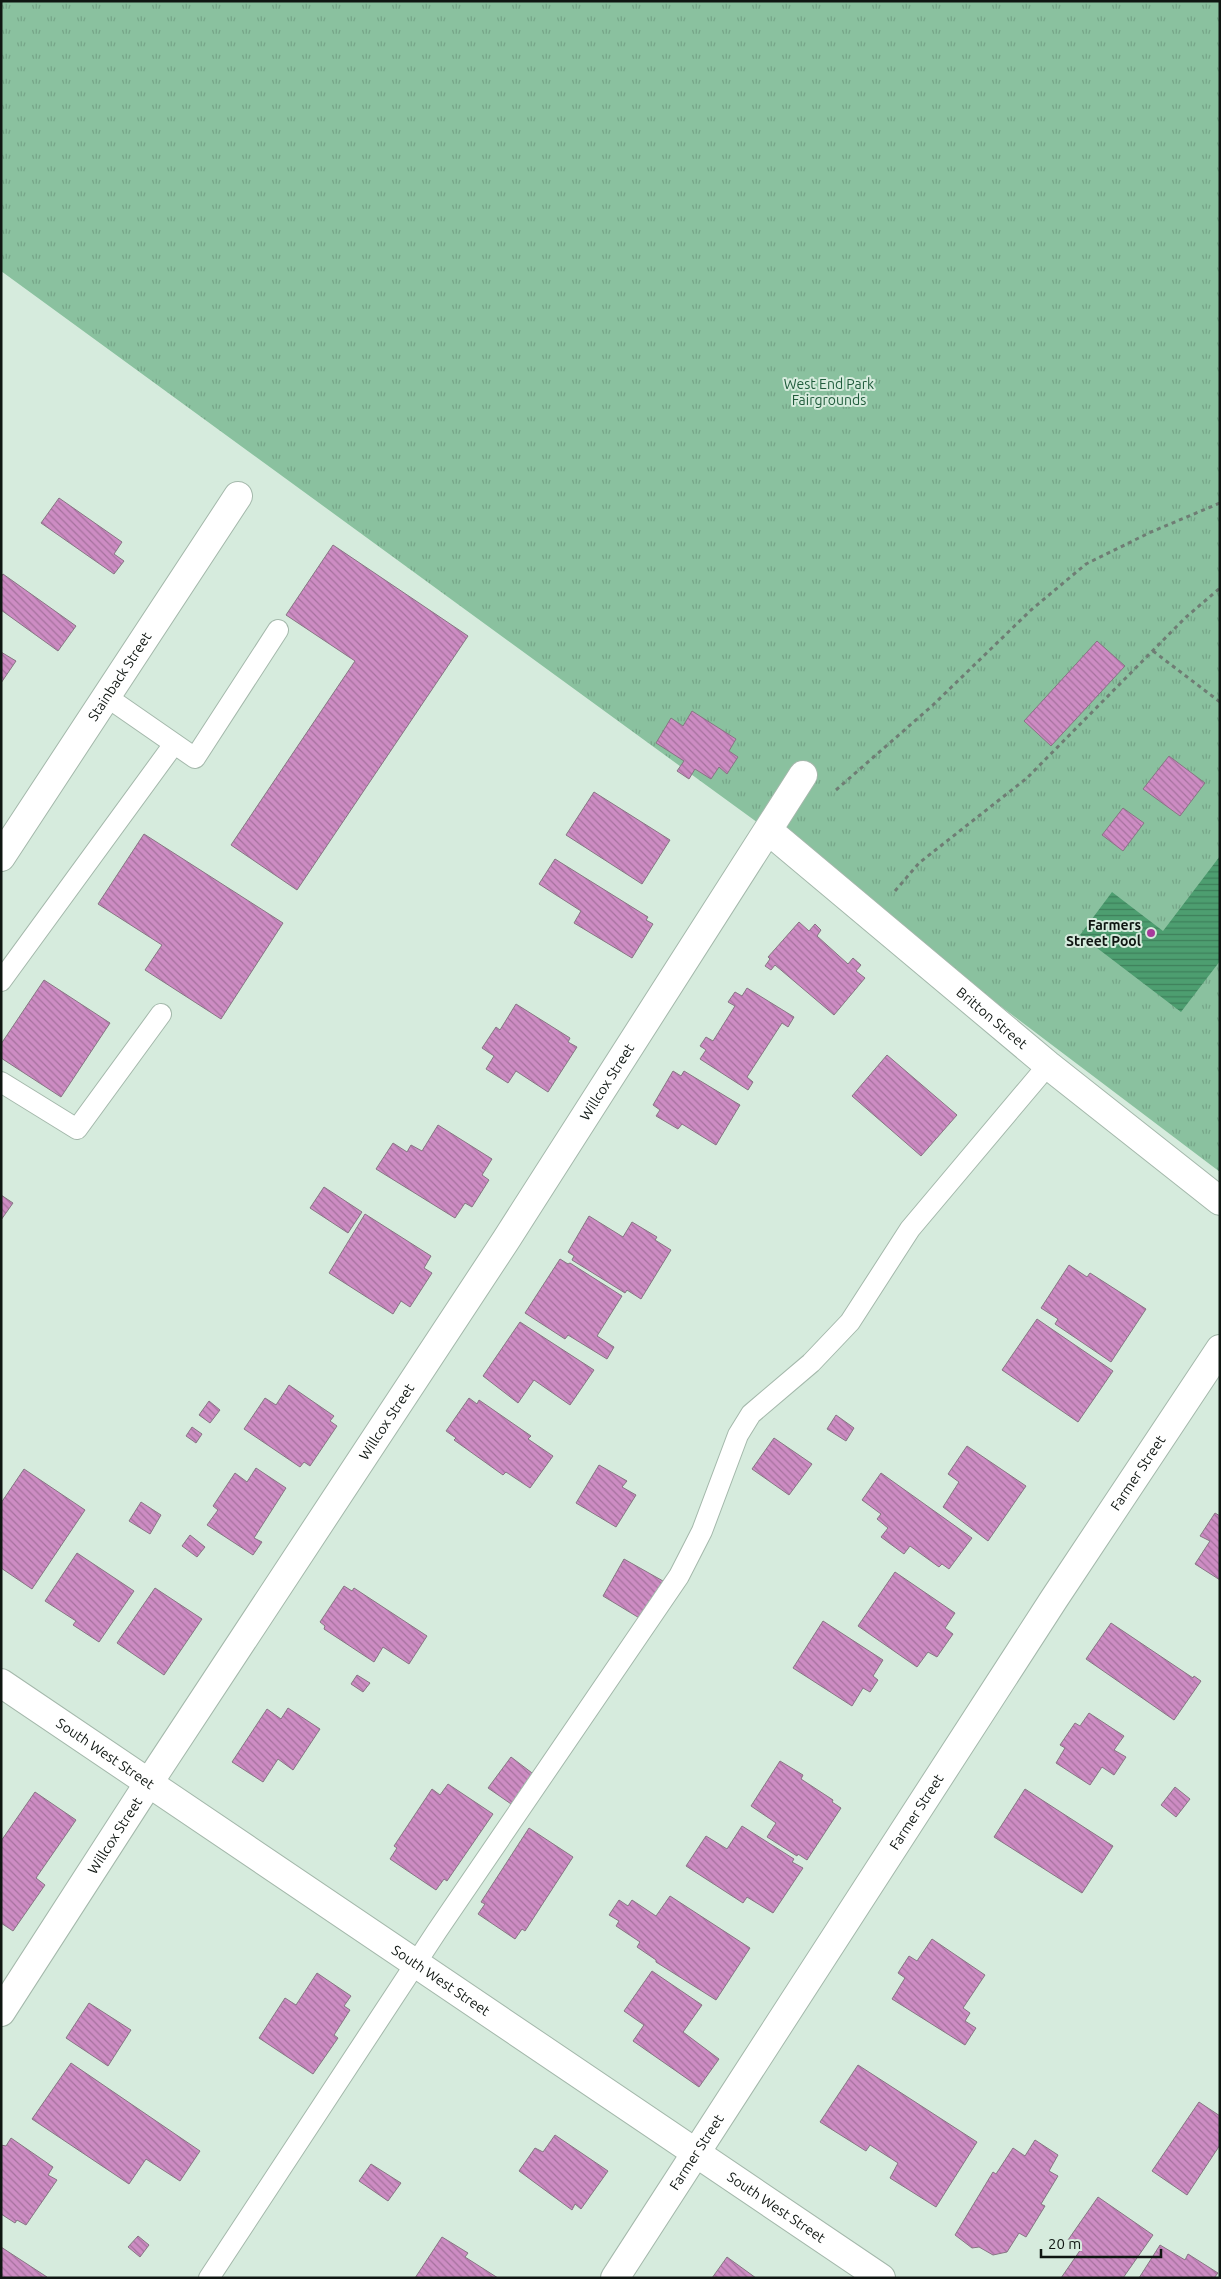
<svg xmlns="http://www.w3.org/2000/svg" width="1221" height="2279" font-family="Ubuntu,sans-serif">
<defs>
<pattern id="park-tufts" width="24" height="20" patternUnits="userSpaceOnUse" patternTransform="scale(1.25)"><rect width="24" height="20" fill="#8ac19f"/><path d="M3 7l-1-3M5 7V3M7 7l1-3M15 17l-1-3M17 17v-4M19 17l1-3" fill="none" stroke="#76a588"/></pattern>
<pattern id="water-rules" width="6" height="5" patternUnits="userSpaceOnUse" patternTransform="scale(1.25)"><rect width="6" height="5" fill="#4d9e70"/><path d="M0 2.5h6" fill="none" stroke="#3e805b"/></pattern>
<pattern id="building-back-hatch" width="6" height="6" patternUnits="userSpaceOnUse" patternTransform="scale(1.25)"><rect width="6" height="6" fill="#cd8cc3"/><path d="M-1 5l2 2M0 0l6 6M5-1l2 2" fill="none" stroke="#a5719d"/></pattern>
</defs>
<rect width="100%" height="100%" fill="#d6ebdd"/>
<polygon fill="url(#park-tufts)" points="1,1 1220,1 1220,1172 769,831 1,271"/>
<polygon fill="url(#water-rules)" points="1220,856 1220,961 1181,1012 1080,935 1112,892 1163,931"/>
<g fill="url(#building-back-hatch)" stroke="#877683">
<polygon points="59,498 122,542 114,554 124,561 114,574 41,523"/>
<polygon points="333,545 468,636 297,890 231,845 355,661 286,615"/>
<polygon points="3,574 76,626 58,651 1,610 1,577"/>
<polygon points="1097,641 1125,666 1051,746 1024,721"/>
<polygon points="1,652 16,661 1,683"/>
<polygon points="692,711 736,739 729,751 738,757 727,774 719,767 711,779 695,769 689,779 677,771 684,761 656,743 671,718 683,726"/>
<polygon points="1169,756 1205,783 1180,816 1143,789"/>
<polygon points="594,792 670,840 642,884 566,835"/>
<polygon points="1123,808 1144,823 1123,851 1102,835"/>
<polygon points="144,834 283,923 221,1019 145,970 162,945 98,904"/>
<polygon points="555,859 648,917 646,920 653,924 632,958 574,923 581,911 539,884"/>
<polygon points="799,922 809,931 815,924 821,930 817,936 848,964 853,958 861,965 856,971 865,978 834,1015 775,965 771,970 765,966 770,959 768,957"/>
<polygon points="44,980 110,1023 61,1097 1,1058 1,1044"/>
<polygon points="747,988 794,1017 788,1027 782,1023 747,1077 753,1082 748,1090 700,1059 706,1050 700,1046 706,1037 713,1041 735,1006 728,1002 735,992 742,996"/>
<polygon points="516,1004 570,1038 568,1042 577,1047 548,1092 516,1071 508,1083 486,1069 494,1056 482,1048 496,1027 500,1030"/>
<polygon points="887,1055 957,1115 921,1156 852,1096"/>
<polygon points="673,1071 681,1076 684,1071 740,1105 716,1145 682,1124 678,1129 656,1116 660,1110 653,1105"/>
<polygon points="438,1125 492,1159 482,1175 489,1180 472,1207 465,1203 455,1218 376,1169 393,1143 407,1152 411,1145 422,1151"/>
<polygon points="324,1187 362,1212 348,1233 310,1208"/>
<polygon points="1,1195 13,1203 1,1220"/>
<polygon points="365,1214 431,1256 424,1268 432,1273 410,1307 401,1301 393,1314 329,1273"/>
<polygon points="589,1216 623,1237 632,1222 657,1237 655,1240 671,1250 641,1299 627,1290 625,1293 572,1260 574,1256 568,1252"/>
<polygon points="560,1259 568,1264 570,1263 622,1296 597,1336 614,1347 607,1359 568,1335 565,1339 525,1313"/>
<polygon points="1069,1265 1087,1277 1090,1273 1146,1309 1111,1362 1055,1324 1058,1319 1041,1308"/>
<polygon points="1037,1319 1113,1371 1078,1422 1002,1370"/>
<polygon points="520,1322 594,1370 570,1405 534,1380 518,1403 483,1376"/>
<polygon points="289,1385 334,1416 330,1421 337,1426 310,1466 304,1462 300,1467 244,1429 265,1398 276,1405"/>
<polygon points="469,1398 477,1404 479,1400 531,1436 528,1439 553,1456 530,1488 506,1472 503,1475 454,1440 456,1438 446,1431"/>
<polygon points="209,1401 220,1410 210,1423 199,1415"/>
<polygon points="836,1415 854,1428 846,1441 827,1429"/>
<polygon points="192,1427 202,1434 196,1443 186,1436"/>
<polygon points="774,1438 812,1464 789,1495 752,1469"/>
<polygon points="967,1446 1026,1486 988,1541 943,1507 959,1482 948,1474"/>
<polygon points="599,1465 627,1481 622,1487 636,1495 616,1527 576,1503"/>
<polygon points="256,1468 286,1488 254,1538 262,1542 253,1555 207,1525 218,1510 213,1506 235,1473 247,1482"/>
<polygon points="24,1469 85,1510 32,1589 1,1568 1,1503"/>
<polygon points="881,1473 972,1538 949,1569 942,1564 939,1567 910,1546 904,1554 881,1537 888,1528 877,1519 881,1514 862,1500"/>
<polygon points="141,1502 161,1515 150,1534 129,1521"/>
<polygon points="1215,1513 1220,1516 1220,1580 1195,1564 1210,1541 1200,1536"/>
<polygon points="190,1535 205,1547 197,1557 182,1546"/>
<polygon points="77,1553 134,1591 99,1642 73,1625 76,1621 45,1601"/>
<polygon points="624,1559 663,1581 641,1619 603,1596"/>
<polygon points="895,1572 955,1613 945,1628 953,1634 937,1657 928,1652 917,1667 858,1626"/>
<polygon points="344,1586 352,1591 354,1588 427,1636 409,1664 383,1647 374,1662 324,1629 325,1626 320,1622"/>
<polygon points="155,1588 202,1619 164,1675 117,1643"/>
<polygon points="823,1621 883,1660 873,1676 878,1680 870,1692 863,1688 852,1706 793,1668"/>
<polygon points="1111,1623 1193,1678 1194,1676 1201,1681 1174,1720 1086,1659"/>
<polygon points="357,1675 370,1683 363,1692 351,1684"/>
<polygon points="288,1708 320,1729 293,1770 278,1759 263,1782 232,1762 267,1709 281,1719"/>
<polygon points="1089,1713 1124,1736 1114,1750 1126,1757 1114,1775 1102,1767 1090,1785 1056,1763 1065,1748 1060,1745 1075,1723 1080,1726"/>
<polygon points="511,1757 536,1776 514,1806 488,1788"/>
<polygon points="780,1761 803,1775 801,1779 833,1800 832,1802 841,1808 807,1860 798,1854 797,1856 767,1837 776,1823 751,1806"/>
<polygon points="448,1784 493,1814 447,1881 444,1879 436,1890 390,1859 397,1848 394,1846 432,1789 440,1795"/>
<polygon points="1175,1787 1190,1799 1176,1817 1161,1805"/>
<polygon points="1025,1789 1113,1846 1082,1893 994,1837"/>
<polygon points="35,1792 76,1820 36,1878 45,1885 13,1931 1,1923 1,1841"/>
<polygon points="742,1826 794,1859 792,1862 803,1868 773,1913 747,1897 743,1903 686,1866 706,1836 727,1849"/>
<polygon points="529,1828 573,1857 525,1931 522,1929 515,1939 478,1914 485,1904 481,1902"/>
<polygon points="670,1896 750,1948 716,2000 656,1962 656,1960 637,1947 640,1942 616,1926 619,1921 609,1915 619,1900 628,1906 632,1900 656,1916"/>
<polygon points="932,1939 985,1975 963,2008 970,2013 965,2021 976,2028 965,2045 892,1999 905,1978 898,1973 909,1956 917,1961"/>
<polygon points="652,1971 702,2005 683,2032 719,2059 699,2087 633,2041 644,2025 624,2011"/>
<polygon points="317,1973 351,1996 344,2006 350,2010 334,2035 338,2038 313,2074 259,2038 285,1998 296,2005"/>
<polygon points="89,2003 131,2030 108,2066 66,2038"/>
<polygon points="71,2063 200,2151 180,2181 146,2159 129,2184 32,2119"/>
<polygon points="858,2065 977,2142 936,2207 890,2178 898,2163 870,2145 866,2151 820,2122"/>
<polygon points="1199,2102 1220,2116 1220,2145 1187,2195 1152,2171"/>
<polygon points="555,2135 608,2171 581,2209 575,2204 572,2210 519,2171 535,2148 543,2152"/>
<polygon points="11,2138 53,2167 48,2175 57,2180 26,2225 17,2220 15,2223 1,2214 1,2145 6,2146"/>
<polygon points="1035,2140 1058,2155 1049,2171 1058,2176 1041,2204 1045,2206 1026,2237 1019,2233 1007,2252 993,2255 979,2247 972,2248 955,2235 993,2172 996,2174 1013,2148 1025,2156"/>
<polygon points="371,2164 401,2183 388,2201 359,2181"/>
<polygon points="1098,2197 1153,2235 1123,2278 1061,2278 1081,2249 1068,2240"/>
<polygon points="138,2236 149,2245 140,2257 128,2247"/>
<polygon points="442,2237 468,2253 465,2257 498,2278 415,2278"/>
<polygon points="1160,2245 1185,2260 1188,2254 1218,2273 1214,2278 1139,2278"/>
<polygon points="1,2247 47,2277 47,2278 1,2278"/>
<polygon points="727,2257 756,2278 712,2278"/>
</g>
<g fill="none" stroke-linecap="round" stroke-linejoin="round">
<g stroke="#a4b8ab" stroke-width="22">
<g id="service">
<polyline points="107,697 195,758 278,630"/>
<polyline points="1,981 174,744"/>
<polyline points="1,1082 77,1129 161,1014"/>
<polyline points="209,2278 437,1931 679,1576 702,1531 738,1435 751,1414 811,1363 850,1322 910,1229 1048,1065"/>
</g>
</g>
<g stroke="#a4b8ab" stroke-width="30">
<g id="minor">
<path id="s1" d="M769 831 1048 1065 1220 1201"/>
<path id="s2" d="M1 857 238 496"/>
<path id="s3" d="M1 2012 148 1784 506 1240 803 775"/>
</g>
</g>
<g stroke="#a4b8ab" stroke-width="30">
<g id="tertiary">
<path id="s4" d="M1 1683 881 2278"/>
<path id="s5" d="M615 2278 1054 1599 1220 1349"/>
</g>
</g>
<g stroke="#6f7d74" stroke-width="3" stroke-dasharray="4 4" stroke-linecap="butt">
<polyline points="1153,651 1220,702"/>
<polyline points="836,790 933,705 1031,610 1086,564 1151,532 1220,503"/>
<polyline points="895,891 919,863 1027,778 1185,618 1220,588"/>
</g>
<use href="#service" stroke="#fff" stroke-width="20"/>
<use href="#minor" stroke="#fff" stroke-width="28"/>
<use href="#tertiary" stroke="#fff" stroke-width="28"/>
</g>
<circle fill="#a73b9c" stroke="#d6ebdd" stroke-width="2" cx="1151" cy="933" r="5"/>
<g text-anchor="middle" stroke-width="4" stroke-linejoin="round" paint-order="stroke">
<g font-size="14" fill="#205c3c" stroke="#d6ebdd">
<text x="829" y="389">West End Park<tspan x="829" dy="16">Fairgrounds</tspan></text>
</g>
<g font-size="14" fill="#0f1612" stroke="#d6ebdd">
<text dy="5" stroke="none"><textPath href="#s2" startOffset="216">Stainback Street</textPath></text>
<text dy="5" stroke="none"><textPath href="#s1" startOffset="291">Britton Street</textPath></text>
<text dy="5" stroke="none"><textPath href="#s3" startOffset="1110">Willcox Street</textPath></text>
<text dy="5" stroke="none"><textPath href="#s3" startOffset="705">Willcox Street</textPath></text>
<text dy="5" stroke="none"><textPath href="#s5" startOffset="960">Farmer Street</textPath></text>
<text dy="5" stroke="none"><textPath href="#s4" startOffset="126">South West Street</textPath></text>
<text dy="5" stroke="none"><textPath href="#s5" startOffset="555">Farmer Street</textPath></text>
<text dy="5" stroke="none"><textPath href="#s3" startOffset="210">Willcox Street</textPath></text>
<text dy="5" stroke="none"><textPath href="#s4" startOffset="531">South West Street</textPath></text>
<text dy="5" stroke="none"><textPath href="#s5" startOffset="150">Farmer Street</textPath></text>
<text dy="5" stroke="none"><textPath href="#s4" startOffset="936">South West Street</textPath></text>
</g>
<g font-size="14" font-weight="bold" fill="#0f1612" stroke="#d6ebdd" text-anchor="end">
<text x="1141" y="930">Farmers<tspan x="1141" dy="16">Street Pool</tspan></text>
</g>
</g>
<rect width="1221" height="2279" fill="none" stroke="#0f1612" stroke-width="5"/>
<path d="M1041 2249v8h120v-8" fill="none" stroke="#0f1612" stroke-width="2.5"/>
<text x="1048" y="2249" font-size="15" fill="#0f1612" stroke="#d6ebdd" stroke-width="4" paint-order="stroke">20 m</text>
</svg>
